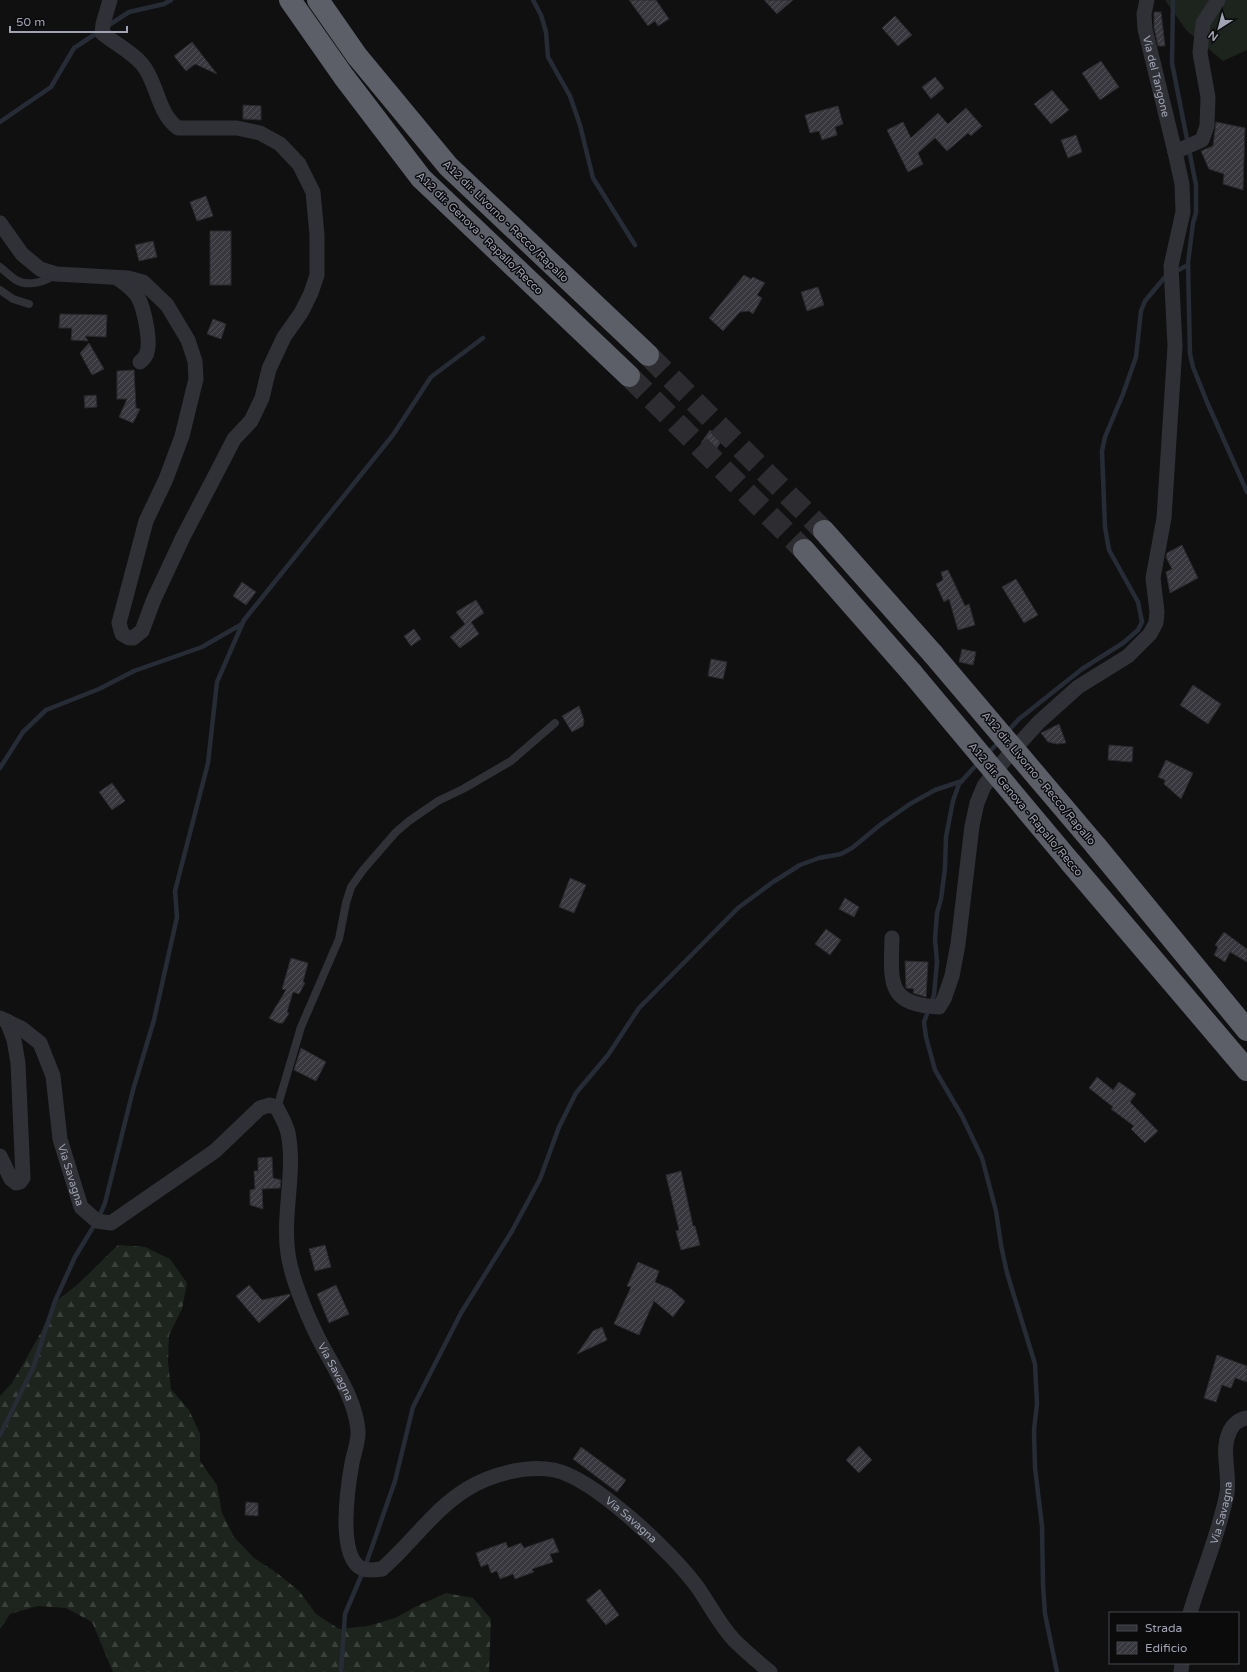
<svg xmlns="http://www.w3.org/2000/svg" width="1247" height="1672" font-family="'Varela Round',sans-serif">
<defs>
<pattern id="forest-firs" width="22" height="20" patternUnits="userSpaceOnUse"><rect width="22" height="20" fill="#1c241d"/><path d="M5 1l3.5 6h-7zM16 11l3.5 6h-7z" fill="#3a413b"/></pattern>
<pattern id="building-hatch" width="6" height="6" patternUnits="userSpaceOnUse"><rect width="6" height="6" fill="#39383e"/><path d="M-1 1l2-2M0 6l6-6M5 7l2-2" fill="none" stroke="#525258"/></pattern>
</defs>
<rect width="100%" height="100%" fill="#101011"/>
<polygon fill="#1c241d" points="1165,0 1247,0 1247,50 1223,61 1186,30"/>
<polygon fill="url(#forest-firs)" points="118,1245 145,1247 170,1259 187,1283 182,1309 169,1335 168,1362 171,1389 189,1410 200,1434 200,1461 217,1485 222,1513 234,1537 254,1558 277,1573 299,1591 316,1614 339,1629 368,1626 395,1618 419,1605 446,1593 473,1598 491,1619 489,1672 113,1672 92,1622 66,1608 38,1606 10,1614 0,1629 0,1396 12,1383 26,1359 40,1334 54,1303 77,1285"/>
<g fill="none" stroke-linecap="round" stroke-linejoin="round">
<g stroke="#262c35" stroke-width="4.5">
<polyline points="533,0 541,15 546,32 548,57 570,96 580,125 593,178 635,245"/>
<polyline points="1173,0 1172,63 1196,185 1196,213 1193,223 1188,263 1190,354 1193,367 1207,402 1247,492"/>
<polyline points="106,27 129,12 164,4 171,0"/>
<polyline points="0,122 51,87 74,48 100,31"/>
<polyline points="1007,732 1019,719 1082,669 1123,643 1138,630 1142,622 1138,602 1109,550 1105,527 1102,451 1105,437 1123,394 1136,357 1141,311 1145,301 1165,277 1188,265"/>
<polyline points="987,754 1000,741"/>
<polyline points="979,762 959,784 953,801 946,837 945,868 941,899 937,913 935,939 937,962 934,995 924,1022 926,1037 935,1070 962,1116 982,1158 996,1211 1001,1245 1007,1273 1035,1364 1037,1404 1034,1430 1035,1468 1042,1526 1043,1585 1045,1614 1057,1672"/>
<polyline points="0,768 23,732 46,710 99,689 134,671 202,647 242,624"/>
<polyline points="0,1435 33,1368 55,1301 75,1257 98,1219 105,1203 133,1090 154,1020 177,917 175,891 208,763 217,682 244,620 393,435 431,377 483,338"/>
<polyline points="341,1672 345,1614 365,1567 395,1481 413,1407 461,1313 512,1231 540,1179 559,1127 576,1093 608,1055 639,1008 738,908 773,882 800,865 819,858 841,854 852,848 880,825 910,804 935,790 962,781"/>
</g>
</g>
<g fill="url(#building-hatch)" stroke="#2a292d">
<polygon points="629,0 656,0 669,19 658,26 655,21 648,26"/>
<polygon points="764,0 793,0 777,14"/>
<polygon points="1154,12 1161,12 1165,46 1158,46 1154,28"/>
<polygon points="895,16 912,35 898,46 882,28"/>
<polygon points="192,42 217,74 195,64 186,71 174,56"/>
<polygon points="1101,61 1119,87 1100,100 1082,73"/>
<polygon points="935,77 944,88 931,99 922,87"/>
<polygon points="1052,90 1069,110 1051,124 1034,104"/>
<polygon points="243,105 261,106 261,120 243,119"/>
<polygon points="838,106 843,124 835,127 837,135 822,140 819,131 810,133 805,115"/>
<polygon points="966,108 982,126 971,136 968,133 947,151 935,138 918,153 923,164 908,172 887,130 903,122 911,138 938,113 948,124"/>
<polygon points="1216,122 1245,128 1243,190 1223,184 1224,174 1209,169 1201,151 1213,146"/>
<polygon points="1076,135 1082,152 1068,158 1061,140"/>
<polygon points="206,196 213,216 197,221 190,202"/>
<rect x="210" y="231" width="21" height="54"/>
<polygon points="153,241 157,257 139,261 135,245"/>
<polygon points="744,275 751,279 753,277 765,283 757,295 762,298 753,314 749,311 740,312 723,331 709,318"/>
<polygon points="818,287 824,305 807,311 801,292"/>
<polygon points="60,314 107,315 106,337 85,336 88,341 71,340 72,328 59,328"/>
<polygon points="213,319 226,324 221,339 207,334"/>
<polygon points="89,343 104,369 92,375 80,353"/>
<polygon points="134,370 136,408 140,409 133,423 119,417 127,399 117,399 117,371"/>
<polygon points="96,395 97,407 85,408 84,396"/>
<polygon points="710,430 723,439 714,452 701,443"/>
<polygon points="1182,545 1198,578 1170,593 1166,572 1172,569 1166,557 1167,553"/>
<polygon points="948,570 965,606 969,604 975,625 958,630 949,599 944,602 936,584 943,580 941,572"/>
<polygon points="1016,579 1038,615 1024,623 1002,587"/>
<polygon points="242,582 256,592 246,605 233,596"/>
<polygon points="476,600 484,613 471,622 479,634 460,648 450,637 465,624 456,612"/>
<polygon points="414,629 421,639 411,646 404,636"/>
<polygon points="962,649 976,652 973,665 959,662"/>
<polygon points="711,659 727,662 723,679 708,676"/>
<polygon points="1193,685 1221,704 1208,724 1180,705"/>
<polygon points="579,706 584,720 583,726 572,732 562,716"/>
<polygon points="1059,724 1066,743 1057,744 1048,742 1041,733"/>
<polygon points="1109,745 1133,747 1132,762 1108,760"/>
<polygon points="1166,760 1193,773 1181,799 1164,784 1165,780 1158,777"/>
<polygon points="112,783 125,801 112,810 99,792"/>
<polygon points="570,878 586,885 574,913 559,907"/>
<polygon points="845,898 859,907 854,917 839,909"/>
<polygon points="826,929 841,940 830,955 815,944"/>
<polygon points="1224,932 1247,949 1247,962 1230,952 1225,962 1214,955 1218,947 1215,945"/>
<polygon points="291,958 308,963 303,982 305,983 299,994 293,992 287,1012 289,1013 283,1023 278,1023 269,1018 286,990 282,989"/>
<polygon points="905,961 928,962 926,997 913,993 914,989 906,988"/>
<polygon points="301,1048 326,1062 316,1081 294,1070"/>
<polygon points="1097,1077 1113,1090 1119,1082 1136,1094 1130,1102 1158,1131 1145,1143 1131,1129 1134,1126 1111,1109 1113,1107 1089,1088"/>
<polygon points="272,1157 273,1178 281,1180 280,1188 262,1189 263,1209 250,1205 250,1190 255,1189 254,1171 258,1171 258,1158"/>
<polygon points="681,1171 693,1226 695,1226 700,1245 681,1250 676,1231 679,1230 666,1175"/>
<polygon points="325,1245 331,1267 315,1271 309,1249"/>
<polygon points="638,1262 659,1271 655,1282 671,1289 685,1301 673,1317 654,1301 639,1335 614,1324 631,1287 627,1286"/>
<polygon points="249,1285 262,1300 290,1294 290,1296 259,1323 236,1296"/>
<polygon points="336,1285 349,1314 329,1323 317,1294"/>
<polygon points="602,1327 607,1340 577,1354 593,1331"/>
<polygon points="1217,1355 1247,1366 1247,1382 1235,1378 1231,1388 1222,1385 1216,1402 1204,1398"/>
<polygon points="859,1446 872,1460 859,1473 846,1460"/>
<polygon points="581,1447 626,1480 617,1492 573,1459"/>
<polygon points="246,1502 258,1503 258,1516 245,1515"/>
<polygon points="553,1538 559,1552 550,1554 553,1562 532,1569 534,1572 515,1579 513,1574 500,1579 497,1571 491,1573 488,1564 481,1567 476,1553 506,1542 508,1548 521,1543 524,1548"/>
<polygon points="600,1589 619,1615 606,1625 586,1600"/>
</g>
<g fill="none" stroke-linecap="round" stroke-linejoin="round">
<g stroke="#2d2d31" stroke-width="22" stroke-dasharray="22 11" stroke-linecap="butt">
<polyline points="648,355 824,531"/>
<polyline points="629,376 804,550"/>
</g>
<g stroke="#303136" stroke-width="8">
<path d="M0 267C5 271 10 276 16 280 28 287 45 282 56 274"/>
<polyline points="0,290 13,299 29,304"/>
<polyline points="277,1108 301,1027 339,939 346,903 351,887 363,870 396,832 409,821 438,801 463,789 511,761 555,723"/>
</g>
<g stroke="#303136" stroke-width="15">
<path id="s1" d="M1147 0 1144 14 1145 29 1175 152"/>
<path d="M0 223 22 254 40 269 56 274 128 278 143 282 167 305 188 340 195 361 196 379 182 436 166 479 146 521 119 623 122 634 129 638H133L142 631 154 599 183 537 217 472 234 439 251 421 262 398 269 369 284 337 301 313 311 293 317 275V235L313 192 299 164 280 144 260 133 237 128H178C157 113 158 83 142 64 132 52 114 43 102 33L103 24 110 0"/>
<path d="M117 278C124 283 133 289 138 297 144 309 152 343 146 355 145 358 142 360 140 362"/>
<path d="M892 938C891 981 886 1005 939 1007L944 999 952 976 958 944 972 826 977 803 984 786 1007 757 1039 722 1078 687 1128 656 1150 634 1156 623 1157 612 1153 578 1164 518 1175 346 1171 266 1183 212 1182 184 1175 152 1202 140 1207 126 1208 97 1200 53 1203 23 1218 0"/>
<path id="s2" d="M0 1018 21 1028 40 1043 53 1076 60 1139 81 1207 97 1221 111 1223 215 1151 260 1108 270 1105 277 1108C281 1116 286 1124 288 1133 296 1172 282 1214 288 1254 292 1281 310 1323 323 1347 337 1373 355 1400 358 1430 359 1440 354 1453 352 1463 348 1485 337 1555 361 1568 367 1571 375 1570 382 1569 411 1544 434 1509 467 1489 491 1474 527 1465 554 1470 594 1478 674 1554 698 1588 710 1605 719 1624 734 1640 745 1651 758 1662 770 1672"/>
<polyline points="0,1156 11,1179 16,1183 20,1182 23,1178 18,1063 14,1040 7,1021"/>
<path id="s3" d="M1190 1613C1202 1573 1219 1534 1227 1493 1230 1474 1221 1451 1229 1433 1232 1425 1239 1419 1247 1418"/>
<polyline points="1181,1672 1182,1663"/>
</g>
<g stroke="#5c5e68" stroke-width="22">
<polyline points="290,0 344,77 421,178 629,376"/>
<polyline points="318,0 357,56 448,166 648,355"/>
<polyline points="824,531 933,654"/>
<polyline points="804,550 912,673"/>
<polyline points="1096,846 1247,1030"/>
<polyline points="1071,863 1247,1070"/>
</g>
<g stroke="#5c5e68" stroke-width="22">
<polyline points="933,654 1096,846"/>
<polyline points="912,673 1071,863"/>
</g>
</g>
<g text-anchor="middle" stroke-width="3" stroke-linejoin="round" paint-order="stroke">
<g font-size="11" fill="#a0a3b3" stroke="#0b0b0c">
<text dy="4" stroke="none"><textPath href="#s1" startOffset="78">Via del Tangone</textPath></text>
<text transform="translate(506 221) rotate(44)" y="4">A12 dir. Livorno - Recco/Rapallo</text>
<text transform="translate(480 233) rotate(44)" y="4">A12 dir. Genova - Rapallo/Recco</text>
<text transform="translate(1039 778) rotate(50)" y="4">A12 dir. Livorno - Recco/Rapallo</text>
<text transform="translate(1026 809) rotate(50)" y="4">A12 dir. Genova - Rapallo/Recco</text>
<text dy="4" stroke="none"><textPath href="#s2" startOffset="184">Via Savagna</textPath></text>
<text dy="4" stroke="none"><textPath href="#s2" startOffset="736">Via Savagna</textPath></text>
<text dy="4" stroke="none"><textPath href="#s3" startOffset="105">Via Savagna</textPath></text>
<text dy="4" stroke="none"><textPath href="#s2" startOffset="1264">Via Savagna</textPath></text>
</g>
</g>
<rect x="1109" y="1612" width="130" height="52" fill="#0b0b0c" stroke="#47484f"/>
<rect x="1117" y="1625" width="20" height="6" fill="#303136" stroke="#47484f"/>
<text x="1145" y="1632" font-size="12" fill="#a0a3b3">Strada</text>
<rect x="1117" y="1642" width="20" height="12" fill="url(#building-hatch)" stroke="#47484f"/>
<text x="1145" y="1652" font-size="12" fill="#a0a3b3">Edificio</text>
<g transform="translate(1219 28) rotate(216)" stroke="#0b0b0c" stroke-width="3" paint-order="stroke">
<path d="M0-3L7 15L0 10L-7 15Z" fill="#a0a3b3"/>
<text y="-6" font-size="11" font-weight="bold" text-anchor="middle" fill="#a0a3b3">N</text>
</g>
<path d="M10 26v6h117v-6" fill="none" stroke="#a0a3b3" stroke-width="2"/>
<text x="16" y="26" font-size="12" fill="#a0a3b3" stroke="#0b0b0c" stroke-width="3" paint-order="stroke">50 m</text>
</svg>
